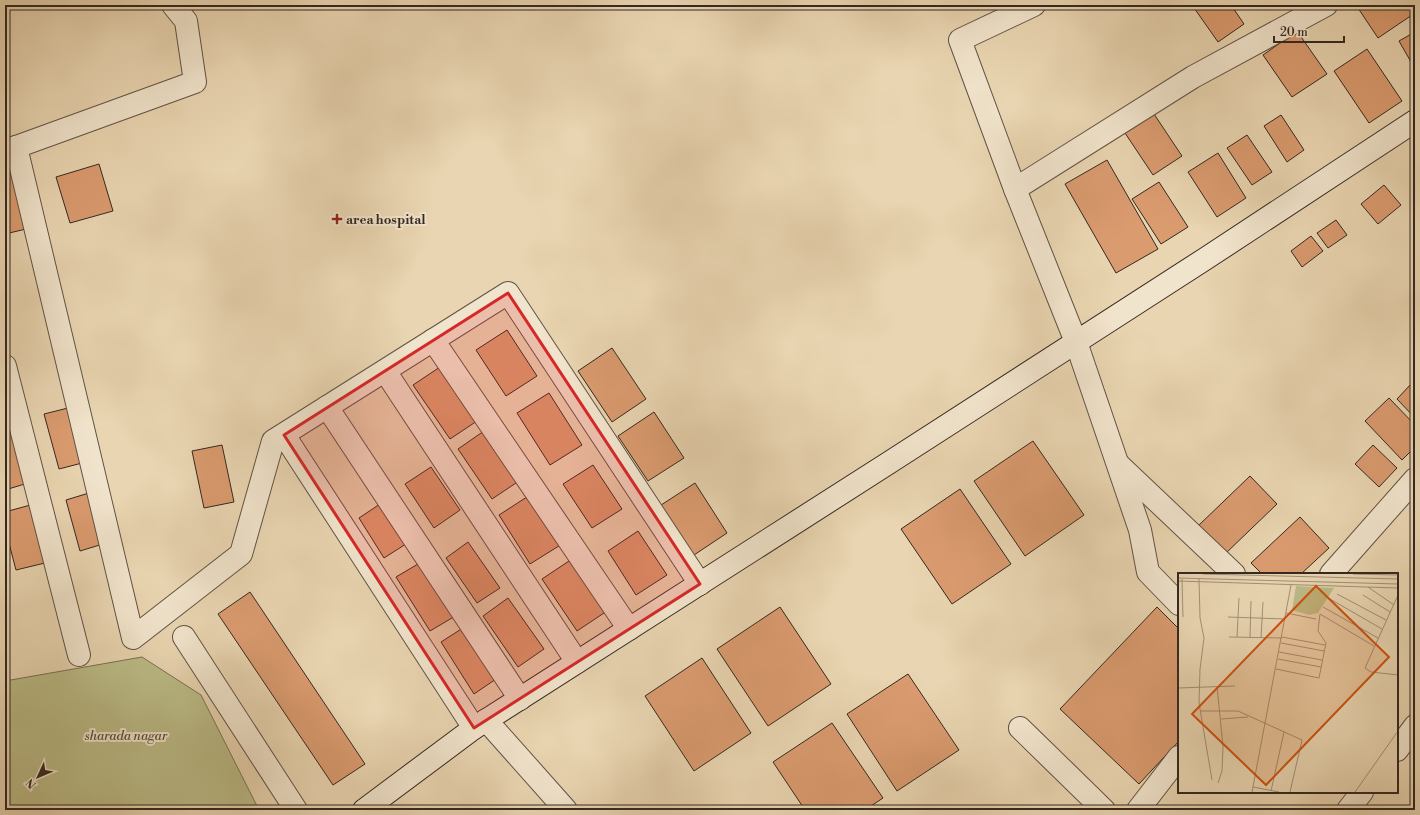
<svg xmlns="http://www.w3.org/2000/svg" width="1420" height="815" font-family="'Libre Bodoni',serif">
<rect width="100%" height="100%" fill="#e9d5b1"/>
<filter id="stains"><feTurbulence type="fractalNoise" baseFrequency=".005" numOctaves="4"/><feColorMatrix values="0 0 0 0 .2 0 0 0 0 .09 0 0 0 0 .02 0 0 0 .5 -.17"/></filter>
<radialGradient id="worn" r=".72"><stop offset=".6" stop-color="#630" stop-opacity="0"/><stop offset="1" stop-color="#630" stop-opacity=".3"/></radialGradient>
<polygon fill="#bbbc88" stroke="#787254" points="142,657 201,695 259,810 5,810 5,681"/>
<g fill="#da9b6f" stroke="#342821">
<polygon points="1192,5 1231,5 1244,24 1218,42"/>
<polygon points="1356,5 1415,5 1415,13 1378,38"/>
<polygon points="1297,31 1327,74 1292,97 1263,55"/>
<polygon points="1415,32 1415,69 1399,41"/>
<polygon points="1367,49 1402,101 1369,123 1334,71"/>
<polygon points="1154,114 1182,156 1153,175 1125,133"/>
<polygon points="1281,115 1304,150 1287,162 1264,126"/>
<polygon points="1247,135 1272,172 1252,185 1227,148"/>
<polygon points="1218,153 1246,198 1217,217 1188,172"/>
<polygon points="1107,160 1158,249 1116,273 1065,184"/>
<polygon points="99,164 113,211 70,223 56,177"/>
<polygon points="12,173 26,229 5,234 5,174"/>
<polygon points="1159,182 1188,227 1161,244 1132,199"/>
<polygon points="1384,185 1401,205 1378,224 1361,204"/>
<polygon points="1336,220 1347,235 1328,248 1317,233"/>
<polygon points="1311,236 1323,251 1302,267 1291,251"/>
<polygon points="507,330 537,376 506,396 476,350"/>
<polygon points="612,348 646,399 612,422 578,371"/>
<polygon points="443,365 480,419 450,439 413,385"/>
<polygon points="1411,384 1415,388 1415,418 1397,399"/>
<polygon points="549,393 582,445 550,465 517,413"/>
<polygon points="1389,398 1415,425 1415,447 1402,460 1365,421"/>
<polygon points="72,407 86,462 59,469 44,414"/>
<polygon points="654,412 684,458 648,481 618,436"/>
<polygon points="12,427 28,483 5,490 5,429"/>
<polygon points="484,431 519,481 492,499 458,449"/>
<polygon points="1033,441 1084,515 1025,556 974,481"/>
<polygon points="222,445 234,502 204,508 192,451"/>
<polygon points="1373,445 1397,468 1379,487 1355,464"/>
<polygon points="593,465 622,509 592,528 563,484"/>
<polygon points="431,467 460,510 434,528 405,484"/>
<polygon points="1250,476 1277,504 1225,554 1198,526"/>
<polygon points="695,483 727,533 691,557 658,507"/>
<polygon points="960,489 1011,564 952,604 901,529"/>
<polygon points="89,493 103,544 80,551 66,500"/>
<polygon points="530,495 562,544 530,564 499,515"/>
<polygon points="383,502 409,542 384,558 359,518"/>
<polygon points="34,504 49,562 16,570 5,528 5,512"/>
<polygon points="1300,517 1329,548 1301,574 1262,574 1251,563"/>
<polygon points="638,531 667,575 636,595 608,551"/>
<polygon points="468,542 500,588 477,603 446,558"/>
<polygon points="575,557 610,609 577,631 542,579"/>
<polygon points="423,561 457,615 430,631 396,577"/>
<polygon points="250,592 365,764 333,785 218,614"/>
<polygon points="508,598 544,649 518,667 483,616"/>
<polygon points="780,607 831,684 768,726 717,649"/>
<polygon points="1157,607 1179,629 1179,741 1139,784 1060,709"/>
<polygon points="466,626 499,677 474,694 441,642"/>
<polygon points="702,658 751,733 694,771 645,696"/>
<polygon points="908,674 959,750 897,791 847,714"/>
<polygon points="832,723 883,798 865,810 805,810 773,762"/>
</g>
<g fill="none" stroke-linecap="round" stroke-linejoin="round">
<g stroke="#615345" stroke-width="24">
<g id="street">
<polyline points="1034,5 960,40 1015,189 1076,342 1140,530 1148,572 1179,604"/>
<polyline points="16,147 133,638 241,554 273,441 508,293 700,584"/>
<polyline points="5,151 195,82 186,21 173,5"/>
<polyline points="1015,189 1193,77 1326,5"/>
<polyline points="433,340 629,629"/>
<polyline points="5,366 79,655"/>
<polyline points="385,371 577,662"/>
<polyline points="327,407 520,699"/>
<polyline points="284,435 474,728"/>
<polyline points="1119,465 1234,574"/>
<polyline points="1331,574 1415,479"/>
<polyline points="184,637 296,810"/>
<polyline points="486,720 566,810"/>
<polyline points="1020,728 1104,810"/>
<polyline points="1397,750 1415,726"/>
<polyline points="1138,810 1179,757"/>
<polyline points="1348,810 1362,792"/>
</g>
</g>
<g stroke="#342821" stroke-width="24">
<polyline id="secondary" points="364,810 474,728 887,464 1205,259 1415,121"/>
</g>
<use href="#street" stroke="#f1e4cc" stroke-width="22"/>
<use href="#secondary" stroke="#f1e4cc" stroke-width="22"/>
</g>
<path fill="#d62828" fill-opacity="0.2" stroke="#d62828" stroke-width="3" stroke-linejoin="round" d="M508 293 700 584 474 728 284 435Z"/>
<path fill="#8f2418" stroke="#f1e4cc" stroke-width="1.5" d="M335 213h4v4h4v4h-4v4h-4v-4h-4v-4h4z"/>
<g text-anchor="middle" stroke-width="4" stroke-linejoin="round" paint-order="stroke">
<g font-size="13" font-weight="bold" fill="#342821" stroke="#f1e4cc" text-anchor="start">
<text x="346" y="224">area hospital</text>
</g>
<g font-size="13" font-style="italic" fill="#564d3b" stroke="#f1e4cc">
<text x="126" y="740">sharada nagar</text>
</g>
</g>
<g transform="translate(1178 573)">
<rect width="220" height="220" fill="#e9d5b1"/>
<path d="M118 13 156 15 140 40 131 42 114 37Z" fill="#bbbc88"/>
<path fill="none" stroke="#a19077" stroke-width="1" d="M25 1 220 6M175 1 220 2M0 5 220 11M4 6 5 44M21 6 22 45 26 65 22 96 21 130 34 207M0 8 220 15M190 14 216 32M159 21 208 47M185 22 212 39M220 22 187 95 193 99 220 102M152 26 204 56M145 34 200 65M108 40 138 46M50 44 107 46M51 64 104 65M59 64 61 25M72 64 73 28M104 64 147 72M83 65 85 29M103 70 146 78M101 79 144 87M100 86 143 94M98 96 141 105 148 70 140 58 142 41 196 73M39 113 45 174 44 198 40 210M0 115 57 113M22 138H60L124 167 112 219M43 146 70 144M75 214 101 219M93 218 106 159M74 219 113 12M177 219 220 158"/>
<path fill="#cd520f" fill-opacity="0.15" stroke="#cd520f" stroke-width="2" d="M138 13 211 84 88 212 14 141Z"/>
<rect width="220" height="220" fill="none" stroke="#342821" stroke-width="2"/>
</g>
<rect width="1420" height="815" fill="none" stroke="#e9d5b1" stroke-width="20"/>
<rect x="6" y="6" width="1408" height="803" fill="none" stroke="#342821" stroke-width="2"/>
<rect x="10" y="10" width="1400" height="795" fill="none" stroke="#342821"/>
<g transform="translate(38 777) rotate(226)" stroke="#f1e4cc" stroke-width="3" paint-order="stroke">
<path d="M0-3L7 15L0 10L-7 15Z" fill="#342821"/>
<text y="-6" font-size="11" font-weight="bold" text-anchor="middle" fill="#342821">N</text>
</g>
<path d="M1274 36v6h70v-6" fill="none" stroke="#342821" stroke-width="2"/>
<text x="1280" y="36" font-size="12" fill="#342821" stroke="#f1e4cc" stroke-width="3" paint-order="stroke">20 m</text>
<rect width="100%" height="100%" filter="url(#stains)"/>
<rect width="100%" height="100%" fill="url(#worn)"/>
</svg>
